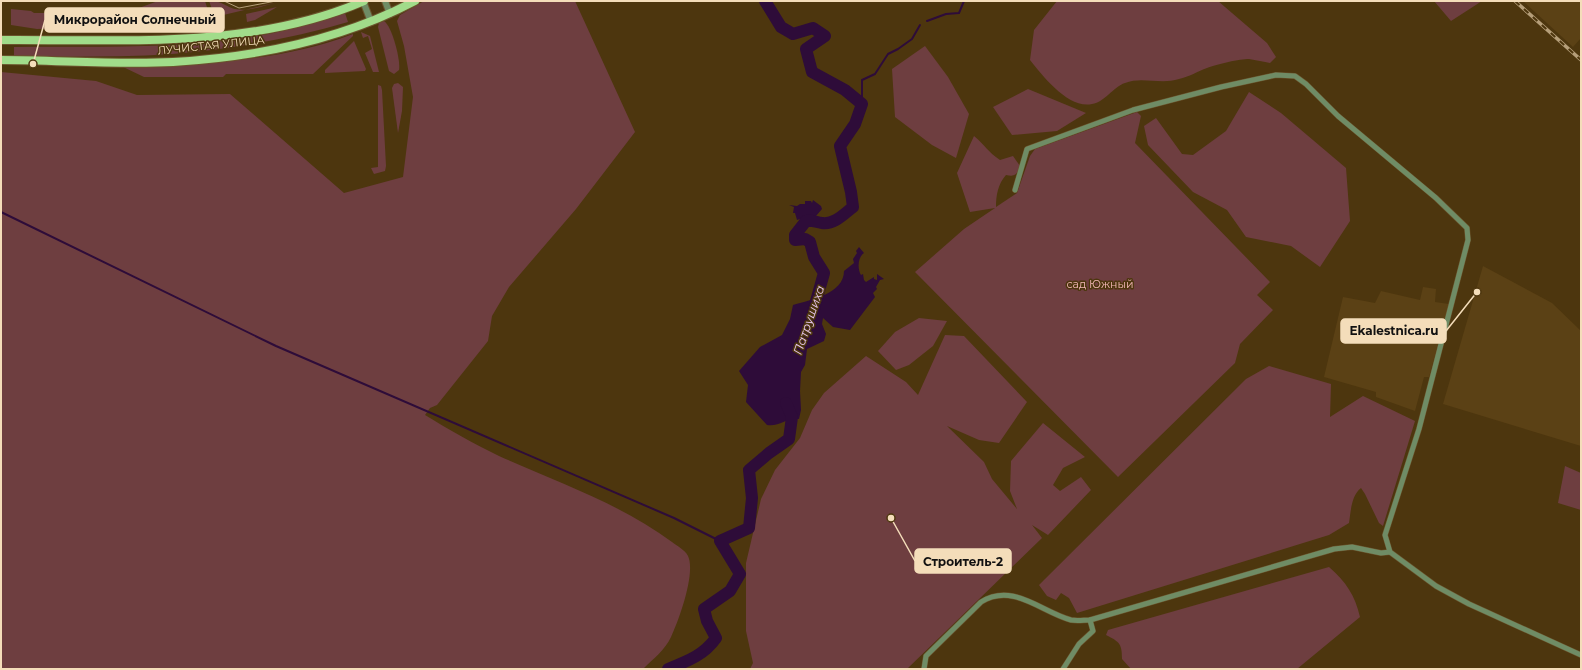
<svg xmlns="http://www.w3.org/2000/svg" width="1582" height="670" font-family="Montserrat,sans-serif">
<rect width="100%" height="100%" fill="#4d360e"/>
<g fill="#5b4115">
<polygon points="1523,1 1581,1 1581,38 1573,47"/>
<polygon points="1483,266 1552,303 1581,331 1581,446 1443,404"/>
<polygon points="1423,287 1436,289 1435,302 1449,304 1429,377 1424,377 1415,411 1376,397 1376,392 1324,377 1343,297 1375,303 1381,291 1420,300"/>
</g>
<g fill="#6e3e40">
<path d="M158 1H205L212 23 37 29 11 25V9L31 11 34 13H108C114 8 122 9 128 12Z"/>
<path d="M209 1C223 1 224 6 235 9 249 12 265 5 278 2L215 17Z"/>
<path d="M424 1H575L635 132 576 209 509 287 492 316 488 341 437 405 430 408 425 415C448 429 474 444 499 456 557 482 621 504 672 542 677 546 685 550 688 556 696 573 679 620 671 637 665 650 653 659 643 669H1V72L96 81 137 95 230 94 344 193 403 177 413 97 404 46 397 21 400 15Z"/>
<path d="M1057 1H1218L1267 43 1276 57 1270 63C1264 62 1256 60 1249 59 1240 59 1217 64 1207 68 1198 71 1189 77 1179 79 1160 85 1142 76 1125 83 1113 87 1105 102 1092 104 1068 109 1043 76 1030 60L1034 30Z"/>
<polygon points="1434,1 1482,1 1451,21"/>
<polygon points="277,7 255,20 247,22 246,14"/>
<path d="M345 13 348 22C291 39 232 49 172 54 120 58 67 56 14 57V47C97 46 182 50 263 35 291 30 318 21 345 13Z"/>
<path d="M384 21C392 26 401 61 399 70L394 74 389 71 378 27 379 23Z"/>
<polygon points="361,32 370,36 379,72 373,72 365,53 372,49 368,36 363,38"/>
<path d="M353 34V36L313 74H226L223 77H144L119 65C200 64 276 63 353 34Z"/>
<polygon points="354,41 366,69 365,71 325,73 325,70"/>
<polygon points="925,46 948,77 969,114 956,158 932,145 895,117 892,69"/>
<polygon points="398,83 403,87 402,111 398,133 392,88 394,84"/>
<polygon points="378,85 381,86 382,90 386,166 385,171 374,174 371,168 378,167"/>
<polygon points="1028,89 1086,113 1057,131 1012,135 993,107"/>
<polygon points="1249,92 1281,113 1346,168 1350,221 1320,267 1291,246 1246,237 1227,210 1193,192 1148,145 1144,126 1156,118 1182,154 1193,155 1226,131"/>
<path d="M1137 112 1141 116 1135 143 1270 282 1257 295 1273 310 1240 344 1235 363 1118 477 915 272 964 229 995 208 970 212 957 173 974 136C985 145 988 152 1000 160L1013 156 1020 166C1017 175 1015 177 1006 175 998 184 996 195 996 207L1017 193 1030 156 1035 149Z"/>
<polygon points="919,318 947,321 933,346 909,365 896,370 878,351 895,332"/>
<polygon points="945,335 964,336 1027,402 999,443 979,440 947,426 984,462 992,479 1017,509 1010,491 1011,461 1043,423 1085,457 1063,468 1053,485 1060,491 1081,477 1091,490 1048,535 1032,525 1042,538 907,669 750,669 753,663 746,631 746,563 761,499 775,470 800,438 812,410 824,393 866,356 906,382 918,395"/>
<path d="M1269 366 1331 384 1330 417 1363 396 1415 421 1383 526 1379 523 1365 494 1361 488C1351 496 1351 511 1349 523L1329 535 1077 613 1069 598 1061 593 1056 600 1047 596 1039 585 1044 580 1246 379Z"/>
<polygon points="1565,466 1581,473 1581,510 1558,503"/>
<path d="M1329 567C1346 582 1355 595 1360 617L1297 669H1131L1122 659C1122 644 1120 642 1106 635L1108 630Z"/>
</g>
<g fill="#2e0c39">
<polygon points="813,200 821,206 822,209 810,223 816,224 809,227 801,226 801,229 799,227 802,222 800,219 797,220 795,213 793,213 794,207 789,205 797,206 800,204 805,204 805,201 811,201 812,203"/>
<path d="M859 247 864 253C858 257 857 268 861 275L863 274 864 280 866 282 874 277V279L877 280V274L884 279 880 280 876 287 877 289 873 293 875 297 850 330 833 327 823 318 822 324 826 334 824 341 807 349 805 365 801 372 800 391 801 410 799 419C787 417 780 427 767 425L746 402 748 385 739 371 760 347 782 335 790 319 793 305C810 300 844 294 844 271L854 263 853 259 857 253 856 251Z"/>
</g>
<g fill="none" stroke-linecap="round" stroke-linejoin="round">
<g stroke="#2e0c39" stroke-width="2">
<polyline points="927,21 946,14 959,13 964,1"/>
<polyline points="862,104 862,80 875,74 888,54 898,49 912,39 920,25"/>
<polyline points="1,212 276,346 674,518 720,541"/>
</g>
<g stroke="#2e0c39" stroke-width="12">
<path d="M765 1 781 27 793 34 813 28 825 36 806 49 812 72 845 90 862 104 855 124 840 146 851 192 853 207C844 214 834 225 822 223 815 222 813 220 806 221L795 235V240L805 239 810 242 814 257 824 273 813 312"/>
<path d="M668 669C688 661 704 655 716 638L707 621 704 609 730 591 740 574 720 541 749 528 752 498 749 470 769 453 789 439 792 417 786 403"/>
</g>
<g stroke="#6b542d" stroke-width="6">
<g id="minor">
<polyline points="1015,190 1027,149 1133,110 1221,87 1276,75 1295,76 1306,84 1338,116 1436,198 1467,228 1468,240 1419,429 1385,535 1390,552 1436,586 1469,604 1581,655"/>
<path d="M924 669 926 656 981 602C1013 582 1041 612 1071 620 1077 621 1084 620 1090 620L1334 549 1352 547 1381 553 1390 552"/>
<polyline points="1063,669 1079,644 1093,631 1090,620"/>
</g>
</g>
<g stroke="#6b542d" stroke-width="8">
<g id="tertiary">
<polyline points="363,1 371,22"/>
<polyline points="385,1 390,14"/>
</g>
</g>
<g stroke="#6b542d" stroke-width="10">
<g id="primary">
<path d="M1 40C122 39 250 50 364 1"/>
<path d="M1 60C58 60 116 65 173 62 257 57 341 40 415 1"/>
</g>
</g>
<use href="#minor" stroke="#6f8c65" stroke-width="5"/>
<use href="#tertiary" stroke="#6f8c65" stroke-width="6"/>
<use href="#primary" stroke="#a1dc8a" stroke-width="8"/>
<polyline stroke="#b59e79" stroke-width="1" points="224,1 239,8 276,1"/>
<g stroke="#b59e79" stroke-width="3.5">
<polyline id="rail" points="1515,1 1581,60"/>
</g>
<use href="#rail" stroke="#4d360e" stroke-width="2" stroke-dasharray="6" stroke-linecap="butt"/>
</g>
<g text-anchor="middle" stroke-width="3" stroke-linejoin="round" paint-order="stroke">
<g font-size="11" fill="#f4ddba" stroke="#4d360e">
<text transform="translate(211 45) rotate(-6)" y="4">ЛУЧИСТАЯ УЛИЦА</text>
</g>
<g font-size="11" fill="#f4b8b9" stroke="#4d360e">
<text x="1100" y="288">сад Южный</text>
</g>
<g font-size="12" font-style="italic" fill="#eac8f5" stroke="#4d360e">
<text transform="translate(809 320) rotate(-71)" y="4">Патрушиха</text>
</g>
</g>
<path fill="none" stroke="#f4ddba" stroke-width="1.5" d="M33 64L45 20M1477 292L1446 331M891 518L915 561"/>
<g fill="#f4ddba" stroke="#4d360e" stroke-width="1.5">
<circle cx="33" cy="64" r="4"/>
<circle cx="1477" cy="292" r="4"/>
<circle cx="891" cy="518" r="4"/>
</g>
<g fill="#f4ddba" stroke="#f4ddba" stroke-width="1.5">
<rect x="45" y="8" width="179" height="24" rx="4"/>
<rect x="1341" y="319" width="105" height="24" rx="4"/>
<rect x="915" y="549" width="96" height="24" rx="4"/>
</g>
<g font-size="12" text-anchor="middle" font-weight="bold" fill="#111">
<text x="135" y="24">Микрорайон Солнечный</text>
<text x="1394" y="335">Ekalestnica.ru</text>
<text x="963" y="566">Строитель-2</text>
</g>
<rect width="1582" height="670" fill="none" stroke="#f4ddba" stroke-width="4"/>
</svg>
